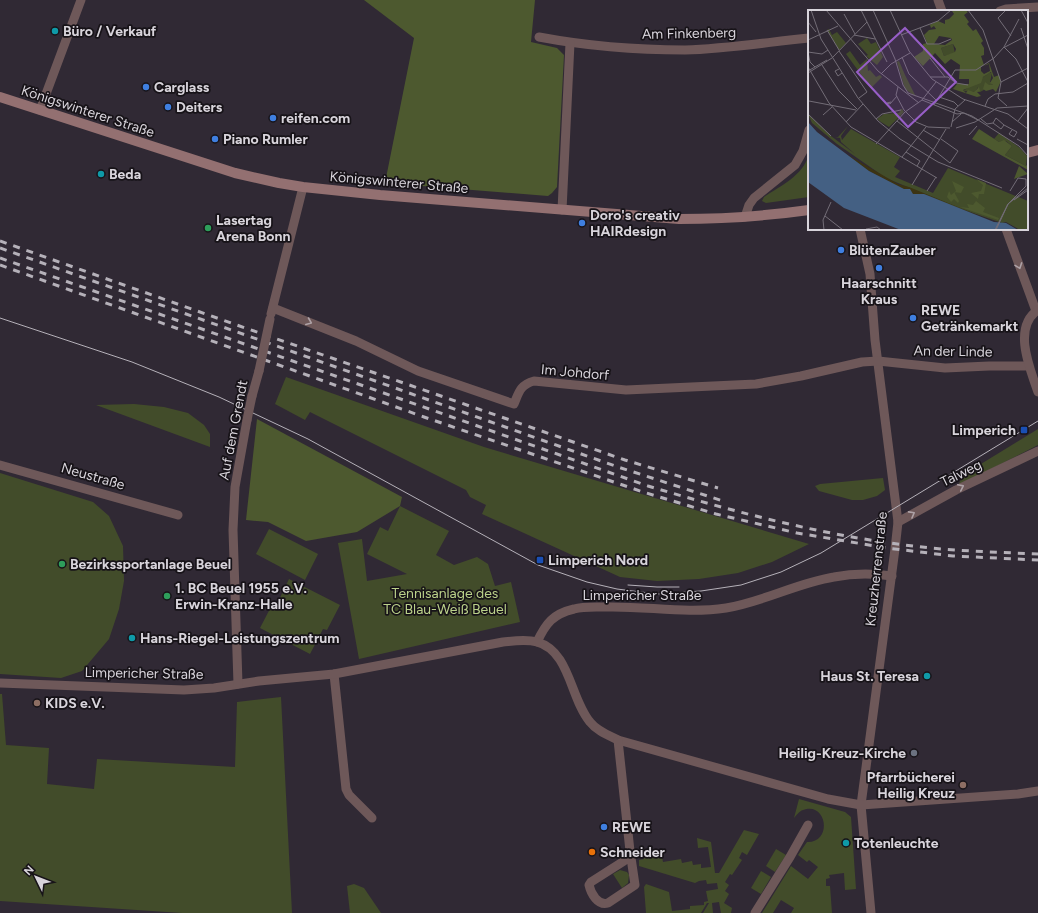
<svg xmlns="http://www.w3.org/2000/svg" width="1038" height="913" font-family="Figtree,sans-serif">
<rect width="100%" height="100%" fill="#302934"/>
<g fill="#424c2a">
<path d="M809 155V197L766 203 762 201 764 197C782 185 802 176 809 155Z"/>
<polygon points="286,377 484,447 809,544 772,562 738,573 699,579 657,581 620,577 482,514 486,505 470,497 466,490 310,412 305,420 275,404"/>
<polygon points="134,404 164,407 188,413 204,425 210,434 210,447 96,405"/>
<polygon points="1038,429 1038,445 958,486 963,475"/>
<polygon points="0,473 93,502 109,516 123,546 124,581 119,609 109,639 82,671 61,678 0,674"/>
<polygon points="883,478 885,490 877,496 863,500 852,500 819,491 815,486 820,484"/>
<polygon points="400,506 449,531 436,555 454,565 477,557 488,564 495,586 511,582 520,622 359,659 338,543 362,539 367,581 407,574 367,554 380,527 388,531"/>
<polygon points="269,529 318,554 305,580 256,554"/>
<polygon points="289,579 340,605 327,630 323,629 310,654 260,628 273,603 277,604"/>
<polygon points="0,694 2,694 6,745 49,748 47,784 94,789 97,759 235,767 237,702 281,697 292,913 182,913 0,901"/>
<path d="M799 799 845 812 851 817 856 889 845 890 844 873 829 875 830 878 826 879V886H830L832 913H791L794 908 781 900 773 913H762L791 866 808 879 818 867 809 860 807 862 798 855 807 842C833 843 827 801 803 810 799 811 796 816 794 818Z"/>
<polygon points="744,830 759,834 747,855 742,852 739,858 742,860 732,875 730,874 725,882 729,885 725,891 729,894 724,903 732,908 731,913 721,913 719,902 712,903 713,913 703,913 709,903 707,903 701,913 646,913 644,887 646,884 669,892 672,911 690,909 690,906 704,905 704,902 708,901 706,891 718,889 717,883 707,884 706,880 699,881 695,883 639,866 639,860 644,859 643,855 661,852 663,862 681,859 682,863 692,861 693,865 701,864 701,868 711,867 708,847 698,848 697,838 711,842 715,873 719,873"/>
<polygon points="776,849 786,855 775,872 766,866"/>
<polygon points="620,870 627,872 629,875 628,883 622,888 613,874"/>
<polygon points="761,871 771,877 761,894 751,888"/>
<polygon points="354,884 364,888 381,913 350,913 347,886"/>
</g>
<g fill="#4d592f">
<polygon points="364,0 535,0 531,42 557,48 564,55 557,187 552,193 548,196 385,183 414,38"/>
<polygon points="257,419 402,497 400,506 357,532 306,541 268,522 246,520"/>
</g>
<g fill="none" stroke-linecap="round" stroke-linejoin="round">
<g stroke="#6e5859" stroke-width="9">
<polyline points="938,0 942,11"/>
<polyline points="1000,11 1006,9 1038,7"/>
<path d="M539 37C587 46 636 50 685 50 726 49 768 42 809 38"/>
<polyline points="40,110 81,0"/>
<polyline points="562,210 570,43"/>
<polyline points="745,217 749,205 754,198 795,165 803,151 809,130"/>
<polyline points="860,229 870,274 875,340 898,522 895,549 861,805 871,913"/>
<polyline points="1006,229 1036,311"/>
<path d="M273 308 356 341 418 371 514 404C519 392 520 385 534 381L626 390 756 384 801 376 862 362 878 361 945 368 989 366H1028"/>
<path d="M1038 310C1012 327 1030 369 1038 392"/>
<polyline points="271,314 303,187"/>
<polyline points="252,396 259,371"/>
<polyline points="0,465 178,515"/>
<polyline points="898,522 956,490 1038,451"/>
<path d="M537 642C546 623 553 614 574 609 584 606 597 607 607 607 647 606 686 614 726 608 763 602 797 583 834 577 854 573 872 573 892 576"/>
<polyline points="334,674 346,789 349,795 372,818"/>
<path d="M0 683 184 690 214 688 259 681 334 674 503 642C514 641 526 639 537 642 570 651 570 698 590 722 597 731 608 735 618 740L828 799 861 805 1018 794 1038 791"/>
<polyline points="238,684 233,530 235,487 247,420"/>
<path d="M618 740 630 851 635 885 608 903C598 906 591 894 589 885L591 882 624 861 630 851"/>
<polyline points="755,913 790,857 808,825"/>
</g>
<g stroke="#937071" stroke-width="10">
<path d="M0 97 235 173 279 183 303 187 380 195 679 219C723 219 766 216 809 210"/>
<polyline points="1027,153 1038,150"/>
</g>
<g stroke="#b5b1b9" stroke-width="1">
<polyline points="0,318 132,362 219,397 308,439 538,565 587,582 617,589 657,594 701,591 741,585 781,572 821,553 1038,421"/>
<polyline points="628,585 657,587 679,587"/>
</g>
<g stroke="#b5b1b9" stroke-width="3" stroke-dasharray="7 7" stroke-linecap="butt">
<polyline points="0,241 231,323 625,460 718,488"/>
<polyline points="0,248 618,467 726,502"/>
<path d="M0 258 648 486C732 511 817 534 905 545 949 551 994 552 1038 554"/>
<polyline points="0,265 424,417 643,492 716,514 797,533 887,548 953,556 1038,560"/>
</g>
<g stroke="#6e5859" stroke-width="9">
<polyline points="259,371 270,319"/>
<polyline points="247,420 252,396"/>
</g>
</g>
<defs><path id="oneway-chevron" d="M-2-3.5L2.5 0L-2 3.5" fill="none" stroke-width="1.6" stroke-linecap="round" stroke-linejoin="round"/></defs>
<g stroke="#aea2a7">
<use href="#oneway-chevron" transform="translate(1019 266) rotate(70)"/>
<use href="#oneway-chevron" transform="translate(309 322) rotate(22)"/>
<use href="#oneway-chevron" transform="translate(961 487) rotate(-26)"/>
<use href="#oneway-chevron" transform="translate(912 514) rotate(-29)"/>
</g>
<g fill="#0f9aa8" stroke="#171318" stroke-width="1.5">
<circle cx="55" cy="31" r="4"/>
<circle cx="101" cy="174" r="4"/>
<circle cx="132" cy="638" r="4"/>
<circle cx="927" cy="676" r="4"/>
<circle cx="846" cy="843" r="4"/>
</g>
<g fill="#3f7fe0" stroke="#171318" stroke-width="1.5">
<circle cx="146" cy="87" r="4"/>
<circle cx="168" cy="107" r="4"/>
<circle cx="273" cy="118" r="4"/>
<circle cx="215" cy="139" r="4"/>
<circle cx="582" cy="223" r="4"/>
<circle cx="841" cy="250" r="4"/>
<circle cx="879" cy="268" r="4"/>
<circle cx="913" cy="318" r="4"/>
<circle cx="604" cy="827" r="4"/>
</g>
<g fill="#2e9e5b" stroke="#171318" stroke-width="1.5">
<circle cx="208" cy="228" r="4"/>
<circle cx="62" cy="564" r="4"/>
<circle cx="167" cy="596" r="4"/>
</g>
<g fill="#1a4fb4" stroke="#171318" stroke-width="1.5">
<rect x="1020" y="426" width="8" height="8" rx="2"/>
<rect x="536" y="556" width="8" height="8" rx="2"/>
</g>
<g fill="#8d6e63" stroke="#171318" stroke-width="1.5">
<circle cx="37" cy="703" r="4"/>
<circle cx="963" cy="785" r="4"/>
</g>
<circle fill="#6b7280" stroke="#171318" stroke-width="1.5" cx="914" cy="753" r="4"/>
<circle fill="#e8710a" stroke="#171318" stroke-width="1.5" cx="592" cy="852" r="4"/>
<g text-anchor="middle" stroke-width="3.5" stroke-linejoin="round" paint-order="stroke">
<g font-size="14" font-weight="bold" fill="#d8d4db" stroke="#171318" text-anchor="start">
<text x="63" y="36">Büro / Verkauf</text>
<text x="154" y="92">Carglass</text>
<text x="176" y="112">Deiters</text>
<text x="281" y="123">reifen.com</text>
<text x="223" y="144">Piano Rumler</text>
<text x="109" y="179">Beda</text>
<text x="590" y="220">Doro's creativ<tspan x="590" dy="16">HAIRdesign</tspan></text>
<text x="216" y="225">Lasertag<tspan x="216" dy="16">Arena Bonn</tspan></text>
<text x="849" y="255">BlütenZauber</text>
<text x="879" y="288" text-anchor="middle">Haarschnitt<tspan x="879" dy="16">Kraus</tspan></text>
<text x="921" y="315">REWE<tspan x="921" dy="16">Getränkemarkt</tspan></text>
<text x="1016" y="435" text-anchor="end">Limperich</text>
<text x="548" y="565">Limperich Nord</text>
<text x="70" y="569">Bezirkssportanlage Beuel</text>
<text x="175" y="593">1. BC Beuel 1955 e.V.<tspan x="175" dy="16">Erwin-Kranz-Halle</tspan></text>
<text x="140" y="643">Hans-Riegel-Leistungszentrum</text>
<text x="919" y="681" text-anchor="end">Haus St. Teresa</text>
<text x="45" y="708">KIDS e.V.</text>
<text x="906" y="758" text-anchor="end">Heilig-Kreuz-Kirche</text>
<text x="955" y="782" text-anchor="end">Pfarrbücherei<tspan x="955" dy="16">Heilig Kreuz</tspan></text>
<text x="612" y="832">REWE</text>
<text x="854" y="848">Totenleuchte</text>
<text x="600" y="857">Schneider</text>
</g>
<g font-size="14" fill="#d8d4db" stroke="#171318">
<text transform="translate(689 33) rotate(-1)" y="5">Am Finkenberg</text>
<text transform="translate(88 111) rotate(18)" y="5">Königswinterer Straße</text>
<text transform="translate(399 182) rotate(5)" y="5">Königswinterer Straße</text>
<text transform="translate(953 351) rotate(1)" y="5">An der Linde</text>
<text transform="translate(575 372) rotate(5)" y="5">Im Johdorf</text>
<text transform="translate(233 430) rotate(-79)" y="5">Auf dem Grendt</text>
<text transform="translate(961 473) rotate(-26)" y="5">Talweg</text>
<text transform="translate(93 476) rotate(16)" y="5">Neustraße</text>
<text transform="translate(876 569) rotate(-84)" y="5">Kreuzherrenstraße</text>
<text x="642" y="600">Limpericher Straße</text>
<text transform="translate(144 673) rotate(1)" y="5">Limpericher Straße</text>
</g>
<g font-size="14" fill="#bbd18a" stroke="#171318">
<text x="445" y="598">Tennisanlage des<tspan x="445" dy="16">TC Blau-Weiß Beuel</tspan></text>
</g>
</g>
<g transform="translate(808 10)">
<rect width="220" height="220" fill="#302934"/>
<path d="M21 19 24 25 29 22 38 33 31 40 19 20ZM59 28 63 34 68 32 75 47 69 55 58 46 60 45 50 34ZM145 34 147 43 136 46 133 38ZM42 41 52 55 59 49 60 61 62 60 68 67 72 65 74 67 63 78 38 44ZM91 51 97 65 108 87 97 79 89 52ZM181 63H184L182 72 185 75 172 82H169L170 77 167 82 155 81ZM93 99H94L96 102 81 117 73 112 78 108 73 112 69 109 76 104 91 103ZM0 104 23 126 47 144 33 132 32 128 27 127H30L40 116 33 126 34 130 43 119 92 147 86 157 92 161 87 167 125 183 140 158 220 191V220H212L198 212 194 213 145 196 78 168 29 134 4 113ZM191 123 212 138 219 146 218 156 197 145 204 136 198 131 191 132 186 129Z" fill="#424c2a"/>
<path d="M157 0 160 2 156 5 161 12 159 14 165 21 168 19 175 31 173 33 176 38V45L173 46 176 55 173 57V61L176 64 182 61 181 54 175 56 181 53 186 67 191 65 193 71 188 82 185 79 178 81 175 79 177 72 181 75H185L182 73 185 68 183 62 175 67 173 73 155 80 158 83 160 80 166 82 171 77 172 81 169 82 173 86 169 87 145 79 149 74H161V69H151L152 55 143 49 137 54 127 43 115 56 106 47 115 41V34L119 33 116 25 121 20 128 19 126 16 123 18 122 15 119 16 130 11 137 14V10L141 9 146 4 144 1ZM131 26 143 28 144 30 137 35 126 34ZM145 34 148 39 147 42 136 46 133 38ZM171 119 191 132 196 130 204 136 197 145 218 156 220 153V160L164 129ZM211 156 220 164 206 169ZM168 169 178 173 176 184H171L170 189 163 183 173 181 175 175ZM144 171 156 177 153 183 146 182 151 191 150 193 146 189 143 192 139 187 141 181 143 185 148 181ZM168 191 177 198 175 202 191 208 190 210 152 197 161 198 159 194 165 195Z" fill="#4d592f" fill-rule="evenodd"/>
<path d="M38 144 90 174 101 177 189 213 116 184H105L61 161Z" fill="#3c3413"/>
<path d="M0 112 9 122 61 161 96 179H102L105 184H116L186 212 198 213 210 220H93L36 198 0 172Z" fill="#446083"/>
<path fill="none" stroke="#736d77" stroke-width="1" d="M3 0 13 29 50 88 70 111 92 129 130 152 194 178M18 0 70 61 111 93M53 0 79 52M65 0 87 49 95 75 100 83 164 106 211 136 220 146M82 0 101 41 124 69 155 89 200 104 220 119M160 0 175 20 193 72 190 88 199 96M213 0 220 13M197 1 190 8 203 26M36 4 47 24M0 12 8 22M112 18 119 34H131L143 29M213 18 220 39M19 20 31 40M46 25 67 29M93 25 130 11 143 0M0 30 30 16M196 37 208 49 220 72M197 37 220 25M31 41 59 82 51 88M0 42 14 44 20 40M0 42 2 52 7 57M94 47 101 64 128 90M122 48 137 67M14 55 31 81 49 99M0 57 21 93 43 117 129 168M31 59 27 61 30 66 34 63M0 61 19 50M0 63 24 48 59 12M73 64 83 54 102 43M122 67H140L148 73 160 75M193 72 220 58M90 77 88 85 96 100 108 112 120 117 142 118M131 87 146 92 150 96M114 90 149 104 156 103 170 110M1 91 48 100M83 92 79 93 82 94 89 86M126 95 147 60H168L186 48 196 37 211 9M177 96 180 89 187 84 205 82 220 73M0 104 23 126M15 105 24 97M68 109 74 104 93 100M173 109 179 114 185 113M89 111 142 153 150 141 133 129M210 111 220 98M38 112 55 94M144 112 153 104M185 113 193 119 196 115 209 122 206 127 201 124 204 120M185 113 188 108 196 115M143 117 147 99 157 90M148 118 167 112 189 98 220 96M115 120 132 130M161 125 169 116M209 129 220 135M68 134 97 102 114 90 128 72M98 142 112 151 109 156M94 147 118 117M104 175 138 119M119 181 128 167M206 190 220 180M17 206 35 220M58 219 69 217 73 220M16 220 15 210 23 192M187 220 200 194 218 176V169L210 168 202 181M188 220 200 194 220 178"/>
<path fill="#975ec7" fill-opacity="0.15" stroke="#975ec7" stroke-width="2" d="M97 18 148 72 100 117 49 62Z"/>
<rect width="220" height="220" fill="none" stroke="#d8d4db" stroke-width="2"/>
</g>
<g transform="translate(36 877) rotate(313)" stroke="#171318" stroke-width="3" paint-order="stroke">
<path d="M0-3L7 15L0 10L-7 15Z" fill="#d8d4db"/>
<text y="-6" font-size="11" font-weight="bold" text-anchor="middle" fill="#d8d4db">N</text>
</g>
</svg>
